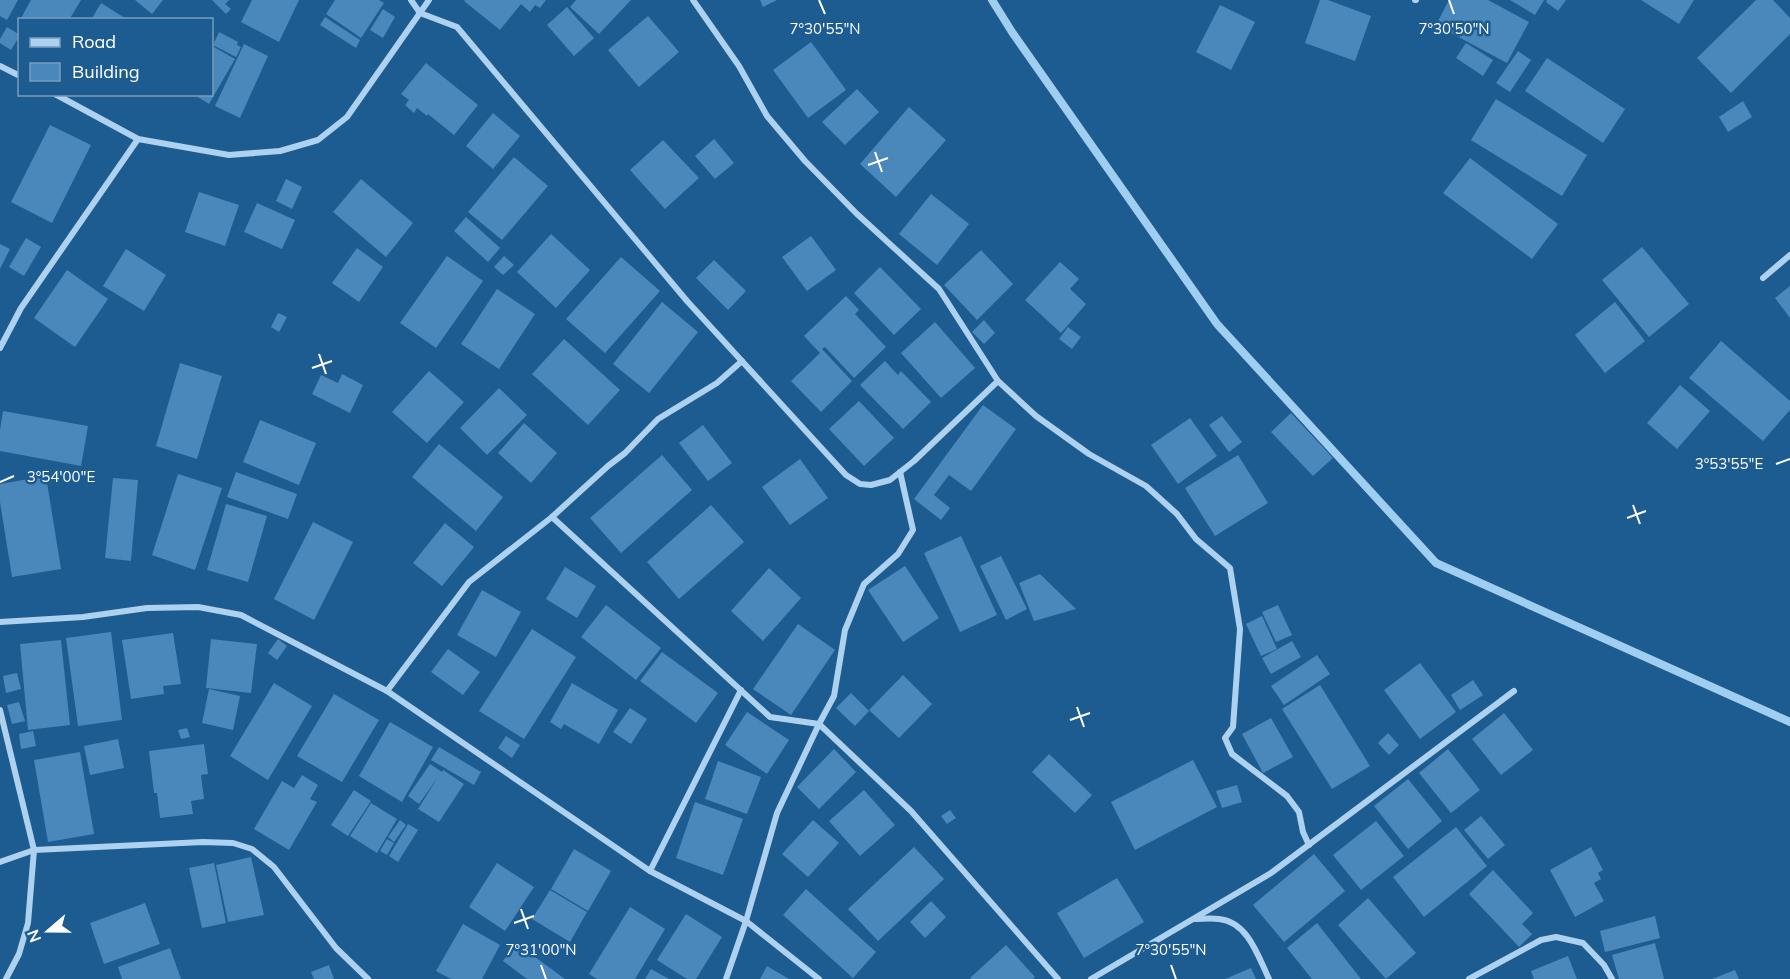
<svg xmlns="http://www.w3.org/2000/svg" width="1790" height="979" font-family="Mulish,sans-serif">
<rect width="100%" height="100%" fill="#1d5c91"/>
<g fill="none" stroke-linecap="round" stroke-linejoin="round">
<polyline stroke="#a0cef0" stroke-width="8" points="992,0 1012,32 1217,324 1436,563 1790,722"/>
</g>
<g fill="#4a87ba">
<polygon points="0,0 18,0 7,20 0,16"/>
<polygon points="31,0 81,0 69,20 20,20"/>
<polygon points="135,0 163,0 152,14"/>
<polygon points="212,0 229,0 225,4 231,9 226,14"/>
<polygon points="252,0 299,0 279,42 241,22"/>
<polygon points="335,0 379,0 384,3 361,38 326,14"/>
<polygon points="465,0 546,0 540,8 535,5 530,12 521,4 500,30 464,1"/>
<polygon points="576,0 631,0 599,34 570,7"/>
<polygon points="760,0 777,0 763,7"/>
<polygon points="1320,0 1328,0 1371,16 1355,61 1305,43"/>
<polygon points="1449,0 1488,0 1529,22 1507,63 1436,25"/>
<polygon points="1510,0 1544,0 1535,15"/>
<polygon points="1547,0 1566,0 1558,11 1546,2"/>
<polygon points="1641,0 1694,0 1679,24"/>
<polygon points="1756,0 1773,0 1790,18 1790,34 1731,93 1697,58"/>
<polygon points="101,3 128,20 91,20"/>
<polygon points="1220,5 1255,22 1231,70 1196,52"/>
<polygon points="567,7 594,38 574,56 547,25"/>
<polygon points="383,9 395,17 383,38 370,30"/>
<polygon points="648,16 679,52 639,87 608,50"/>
<polygon points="325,17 360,40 356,48 320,25"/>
<polygon points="7,27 20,35 11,50 0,43 0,39"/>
<polygon points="219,32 238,42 237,45 241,47 236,57 213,45"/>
<polygon points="811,42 846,90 808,118 773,70"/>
<polygon points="1466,43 1493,60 1483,76 1456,58"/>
<polygon points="244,44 268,56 240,118 215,106"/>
<polygon points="214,47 235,59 209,104 193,94 212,94 212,51"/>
<polygon points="1518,51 1531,60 1510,92 1496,83"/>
<polygon points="1547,58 1625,109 1603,143 1525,91"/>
<polygon points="426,63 478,105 454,135 428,114 427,116 417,108 414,113 405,105 409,100 401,94"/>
<polygon points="857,89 879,112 845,145 822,122"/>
<polygon points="1496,99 1587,155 1562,196 1471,140"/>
<polygon points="1743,101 1752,117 1728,132 1719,117"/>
<polygon points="909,107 946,140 896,197 860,164"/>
<polygon points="493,113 520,136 493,169 466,146"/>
<polygon points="50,125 91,145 52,223 11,202"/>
<polygon points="714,139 734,163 715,179 695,156"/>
<polygon points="663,140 699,178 665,209 630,170"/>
<polygon points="514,157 548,186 502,240 468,212"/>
<polygon points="1470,158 1558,224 1532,259 1443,193"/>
<polygon points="286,179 302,187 292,209 276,201"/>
<polygon points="361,179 413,223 386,257 333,212"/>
<polygon points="199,192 239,205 225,246 185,232"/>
<polygon points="931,194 969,224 937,265 899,234"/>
<polygon points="257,203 295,220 282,249 244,232"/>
<polygon points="466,217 500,248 488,262 454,231"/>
<polygon points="551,234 590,270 556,308 517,272"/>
<polygon points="811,236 836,270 807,291 782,257"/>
<polygon points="26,238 41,247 24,276 9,267"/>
<polygon points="0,244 10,249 0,269"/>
<polygon points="1642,247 1689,304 1649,337 1602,280"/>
<polygon points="357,248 383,267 359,302 332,283"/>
<polygon points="126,249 166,275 144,311 103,286"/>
<polygon points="981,250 1013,284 977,320 944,285"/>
<polygon points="447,256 483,281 436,348 400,323"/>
<polygon points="504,256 514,265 503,275 494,267"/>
<polygon points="621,257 660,291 605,353 566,319"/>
<polygon points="714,260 746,291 728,310 696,278"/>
<polygon points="1060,262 1079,279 1070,289 1086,304 1061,333 1025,300"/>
<polygon points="880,267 921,309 894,335 854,293"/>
<polygon points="67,270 108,299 75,347 34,318"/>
<polygon points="1790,286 1790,318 1775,298"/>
<polygon points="497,289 535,314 499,369 461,344"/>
<polygon points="846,296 859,310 855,314 886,347 854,378 825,347 822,349 852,381 821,412 791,381 820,353 804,336"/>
<polygon points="662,302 698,332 649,393 613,364"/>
<polygon points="1615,302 1645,341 1605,373 1575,335"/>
<polygon points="278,313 287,317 279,332 271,327"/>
<polygon points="984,320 995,333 984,344 972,332"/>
<polygon points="935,322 975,368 941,398 901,353"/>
<polygon points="1068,327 1081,337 1072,349 1059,339"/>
<polygon points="564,339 620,390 588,425 532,374"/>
<polygon points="1721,341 1790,401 1790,410 1763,441 1689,378"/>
<polygon points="885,361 898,375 901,371 931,402 903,429 860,385"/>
<polygon points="180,363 222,376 197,459 156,446"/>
<polygon points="429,371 464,402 427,443 392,412"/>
<polygon points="342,374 363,385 350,413 312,394 321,375 338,383"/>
<polygon points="1680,385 1710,411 1677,449 1647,423"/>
<polygon points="499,388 527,415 487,455 460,428"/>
<polygon points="859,401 894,438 864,466 829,429"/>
<polygon points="983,405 1016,429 971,491 949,475 934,495 950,508 941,520 914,499"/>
<polygon points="3,411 88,426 81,466 0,451 0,430"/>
<polygon points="1291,413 1333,458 1313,476 1271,432"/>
<polygon points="1222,416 1242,442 1229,452 1209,425"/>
<polygon points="1190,418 1217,456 1178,484 1151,445"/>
<polygon points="260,420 316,443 299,485 243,462"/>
<polygon points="524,423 557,453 531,483 498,453"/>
<polygon points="703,425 732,463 708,481 679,443"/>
<polygon points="439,444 503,497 476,531 412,477"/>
<polygon points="662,455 692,490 621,553 590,518"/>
<polygon points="1238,455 1268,503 1215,536 1185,488"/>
<polygon points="800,459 828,498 790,525 762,487"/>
<polygon points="236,472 297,494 288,519 227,497"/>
<polygon points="178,474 222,488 195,570 152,555"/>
<polygon points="46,476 61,569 12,577 0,502 0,484"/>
<polygon points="113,478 138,480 131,561 105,558"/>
<polygon points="226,504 267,516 248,582 207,570"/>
<polygon points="711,505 744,542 679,599 647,562"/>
<polygon points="313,522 353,542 314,620 274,599"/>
<polygon points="445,523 474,547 442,586 413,563"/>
<polygon points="961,536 997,615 960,632 924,553"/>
<polygon points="1001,556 1027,609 1006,620 980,566"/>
<polygon points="905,566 939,618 903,642 868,590"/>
<polygon points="565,567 596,586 577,618 546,599"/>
<polygon points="769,568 801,598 763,641 731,611"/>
<polygon points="1040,574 1076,609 1034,621 1019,583"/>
<polygon points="482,590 521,612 496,657 457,635"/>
<polygon points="606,605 661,648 636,680 581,637"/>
<polygon points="1278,605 1292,635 1276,642 1262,612"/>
<polygon points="1262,616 1277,649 1261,656 1246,624"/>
<polygon points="798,624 835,650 791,715 753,689"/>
<polygon points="532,629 576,657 524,739 479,711"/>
<polygon points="111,632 122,720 78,726 66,638"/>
<polygon points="173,633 181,684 163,686 164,694 131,699 122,640"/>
<polygon points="211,639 257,644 251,693 206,688"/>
<polygon points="278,639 287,646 277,660 268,653"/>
<polygon points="61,640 70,725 28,730 20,644"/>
<polygon points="1292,641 1301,657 1271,674 1262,658"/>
<polygon points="448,649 480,672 463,695 431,672"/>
<polygon points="662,652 718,693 696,723 640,681"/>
<polygon points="1317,655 1330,674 1284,705 1271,686"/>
<polygon points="1420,663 1456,712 1420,739 1384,690"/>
<polygon points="17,673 21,689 6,693 3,676"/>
<polygon points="903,675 932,704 899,738 869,710"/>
<polygon points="1473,680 1483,695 1460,710 1451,695"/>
<polygon points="274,683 312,706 268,780 230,756"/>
<polygon points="572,683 618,710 599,744 564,724 561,729 550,722"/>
<polygon points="1320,685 1370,766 1332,789 1282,709"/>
<polygon points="209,689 240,696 233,730 202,723"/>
<polygon points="851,693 869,711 855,726 836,708"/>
<polygon points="334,694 379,720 342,782 297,756"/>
<polygon points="19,702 25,721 12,724 7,705"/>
<polygon points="630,708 647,719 631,744 613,732"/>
<polygon points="747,712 789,740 767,774 725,745"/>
<polygon points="1504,713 1533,750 1501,775 1472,739"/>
<polygon points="1271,718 1293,757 1263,773 1242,734"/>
<polygon points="390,722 433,747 402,802 359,776"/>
<polygon points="187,728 190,737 181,739 178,730"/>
<polygon points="33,731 36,746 21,749 19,734"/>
<polygon points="1388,733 1399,745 1389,755 1378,743"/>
<polygon points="506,736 520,745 512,758 498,748"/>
<polygon points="118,739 124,768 90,775 84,746"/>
<polygon points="204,744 208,774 201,775 204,799 191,801 193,814 160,818 157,793 154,793 149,751"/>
<polygon points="439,747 481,772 474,785 431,760"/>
<polygon points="834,749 856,772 819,809 797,787"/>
<polygon points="1448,749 1480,790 1451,813 1419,773"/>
<polygon points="80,752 94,834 48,842 34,760"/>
<polygon points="1049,754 1092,795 1075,813 1032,772"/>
<polygon points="1193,760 1217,807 1135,850 1111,802"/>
<polygon points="718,761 761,777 747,814 705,799"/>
<polygon points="430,764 442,772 443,770 464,784 439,822 418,809 438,777 419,804 408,796"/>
<polygon points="302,775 318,785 310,799 317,802 289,850 254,829 282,781 294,788"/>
<polygon points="1408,779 1442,821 1408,849 1374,806"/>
<polygon points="1237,785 1242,802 1222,808 1216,791"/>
<polygon points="354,790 371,801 348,836 331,825"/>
<polygon points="864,790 895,825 860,856 829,821"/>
<polygon points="695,802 743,819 723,875 676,858"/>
<polygon points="371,803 397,819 377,853 350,836"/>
<polygon points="950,810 956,818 947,824 941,816"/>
<polygon points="1481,816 1505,845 1488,859 1464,830"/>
<polygon points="400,820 406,825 394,842 388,837"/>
<polygon points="813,820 839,843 808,877 782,854"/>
<polygon points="1376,821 1404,856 1361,890 1333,855"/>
<polygon points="408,824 418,830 398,862 389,856"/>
<polygon points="1456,827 1487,866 1424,917 1393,877"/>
<polygon points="387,839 394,843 387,855 380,851"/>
<polygon points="914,847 944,879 878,941 848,909"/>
<polygon points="1591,847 1603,870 1598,873 1601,879 1594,883 1604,901 1575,917 1550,870"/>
<polygon points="574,849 611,871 588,911 551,889"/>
<polygon points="1314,854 1345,891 1284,942 1253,905"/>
<polygon points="251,857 264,915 228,922 216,865"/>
<polygon points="214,863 226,923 202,928 189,868"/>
<polygon points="497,863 534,887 505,931 469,907"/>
<polygon points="1493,870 1533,913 1522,924 1532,934 1519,947 1469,894"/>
<polygon points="1117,878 1144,922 1084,958 1057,913"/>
<polygon points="806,889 876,952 853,978 783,915"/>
<polygon points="550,890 587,912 570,942 532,919"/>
<polygon points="1368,898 1416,953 1386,979 1338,925"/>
<polygon points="931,901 946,917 925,938 910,922"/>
<polygon points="145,903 160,944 104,964 90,923"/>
<polygon points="630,907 665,929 635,979 597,979 589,974"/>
<polygon points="686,914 722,937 696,979 687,979 657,960"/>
<polygon points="1655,916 1660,938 1605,952 1600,931"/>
<polygon points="1317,923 1361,979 1312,979 1287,948"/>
<polygon points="463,924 500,945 482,979 451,979 436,971"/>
<polygon points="516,943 565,979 527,979 503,961"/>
<polygon points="1655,943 1664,979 1619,979 1612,955"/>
<polygon points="1006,945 1035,977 1033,979 971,979 970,978"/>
<polygon points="170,948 181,979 122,979 118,967"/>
<polygon points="1568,956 1577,979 1534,979 1531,971"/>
<polygon points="329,965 334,979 314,979 311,972"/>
<polygon points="767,966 789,979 760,979"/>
<polygon points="1251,968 1256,979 1225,979"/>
<polygon points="651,969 669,979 645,979"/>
<polygon points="1735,970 1739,979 1712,979"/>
</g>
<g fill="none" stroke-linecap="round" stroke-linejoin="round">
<g stroke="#add1ee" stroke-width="6">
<polyline points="411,0 420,13 457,27 687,301 846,475 860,484 871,485 890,480 914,461 998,381"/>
<polyline points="693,0 739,66 767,116 805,161 857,214 939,289 998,381 1036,416 1089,454 1146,486 1177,514 1196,539 1230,568 1240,629 1233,727 1225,738 1232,754 1287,796 1299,812 1303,832 1309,845"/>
<polyline points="1415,0 1416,0"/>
<polyline points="0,66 20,76"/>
<polyline points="55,94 138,139 229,155 280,151 318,140 347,117 429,0"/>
<polyline points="1763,278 1790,255"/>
<polyline points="0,348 21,308 138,139"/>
<polyline points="552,517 770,717 819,724 834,696 845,630 864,584 898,554 913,530 900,472"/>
<polyline points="0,622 83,617 147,608 198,607 241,615 387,691 650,871 746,921 819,979"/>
<polyline points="387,691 469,582 552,517 608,466 625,453 658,419 717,383 742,361"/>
<polyline points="0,710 34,850 28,923 19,954 6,979"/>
<polyline points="0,862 34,850 203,842 233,843 252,849 274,867 336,948 368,979"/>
<polyline points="650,871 741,690"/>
<path d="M1194 919C1202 919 1211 918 1219 919 1248 922 1258 956 1269 979"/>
<polyline points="726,979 746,921 777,813 819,724 911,811 1058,979"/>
<polyline points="1091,979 1271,873 1514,691"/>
<polyline points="1469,979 1541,940 1556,937 1583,943 1604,965 1612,979"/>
</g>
</g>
<path fill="none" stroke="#fff" stroke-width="2" d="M819 0 825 14M1449 0 1454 14M875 152 882 172M868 165 888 158M319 354 326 374M312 368 332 361M1776 464 1790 459M0 482 14 476M1633 505 1640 524M1627 518 1646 511M1077 707 1084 727M1070 720 1090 713M521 909 528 929M514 923 534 916M541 965 546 979M1171 965 1176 979"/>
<g font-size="15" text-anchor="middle" fill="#fff" stroke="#1d5c91" stroke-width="5" stroke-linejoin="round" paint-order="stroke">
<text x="825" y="34">7°30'55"N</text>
<text x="1454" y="34">7°30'50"N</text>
<text x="1729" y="469">3°53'55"E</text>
<text x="61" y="482">3°54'00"E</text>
<text x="541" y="955">7°31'00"N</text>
<text x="1171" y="955">7°30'55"N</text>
</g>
<rect x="18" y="18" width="195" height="78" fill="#1d5c91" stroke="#779dbd" stroke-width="1.5"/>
<rect x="30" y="38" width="30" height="9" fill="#add1ee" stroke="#779dbd" stroke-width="1.5"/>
<text x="72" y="48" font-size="18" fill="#ffffff">Road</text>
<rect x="30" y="63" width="30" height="18" fill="#4a87ba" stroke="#779dbd" stroke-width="1.5"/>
<text x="72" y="78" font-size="18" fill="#ffffff">Building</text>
<g transform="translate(48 931) rotate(250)" stroke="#1d5c91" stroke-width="4.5" paint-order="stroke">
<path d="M0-4.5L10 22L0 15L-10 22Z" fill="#ffffff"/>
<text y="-9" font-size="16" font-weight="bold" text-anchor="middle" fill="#ffffff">N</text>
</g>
</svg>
